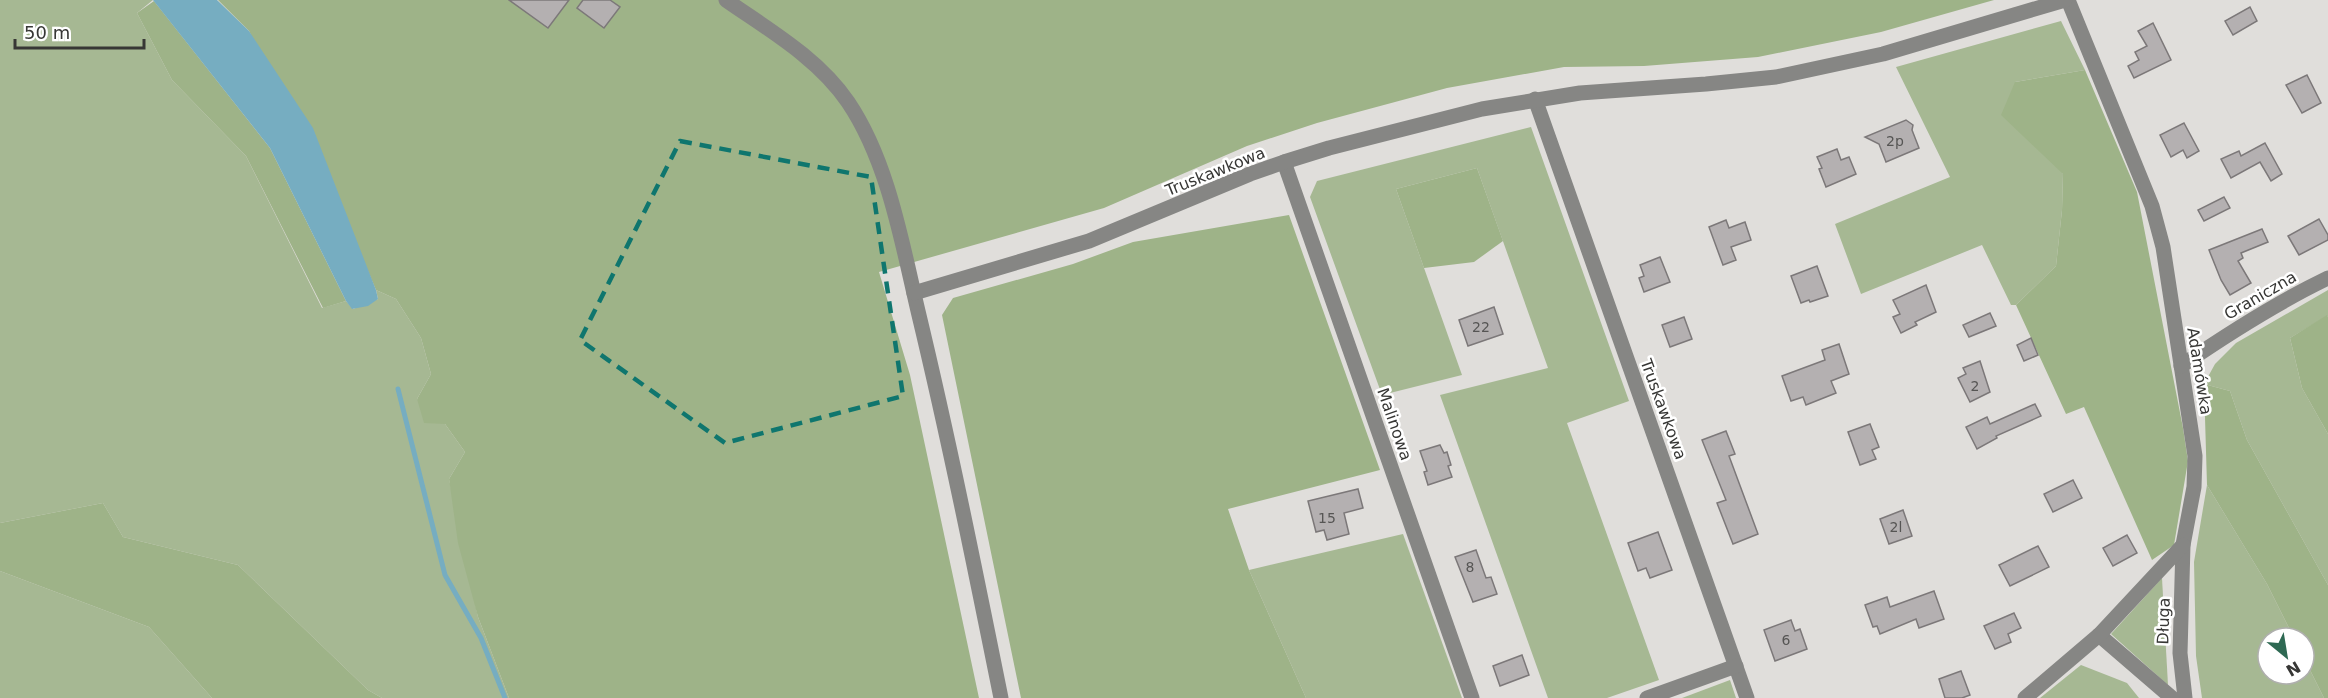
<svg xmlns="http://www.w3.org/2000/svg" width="2328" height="698" font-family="'DejaVu Sans',sans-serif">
<rect width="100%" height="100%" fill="#e0dedb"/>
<g fill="#a6b893">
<polygon points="0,0 153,0 137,13 172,80 246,156 322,308 346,301 353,309 378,299 376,290 396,299 421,338 431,374 417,399 445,424 465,452 449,479 478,617 509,698 382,698 368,690 238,565 123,537 103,503 0,523"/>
<polygon points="2061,21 2085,70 2015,82 2063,174 2062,210 2056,266 2016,305 2011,305 1982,245 1861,294 1835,224 1950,177 1896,67"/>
<polygon points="1531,127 1629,401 1567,423 1659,680 1607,698 1548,698 1440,395 1548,368 1477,168 1396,189 1462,375 1382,395 1310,197 1317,181"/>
<polygon points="2328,290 2328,317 2327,316 2290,338 2302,388 2328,434 2328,585 2247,440 2230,391 2204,384 2215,364 2236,343"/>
<polygon points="2207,485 2267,584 2294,638 2268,638 2268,674 2304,674 2304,658 2324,698 2202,698 2196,656 2194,562"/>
<polygon points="1403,534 1462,698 1306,698 1249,570"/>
<polygon points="0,571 149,627 212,698 0,698"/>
<polygon points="2162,578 2168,685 2111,634"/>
<polygon points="2081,665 2127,683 2139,698 2040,698"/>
<polygon points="1730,680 1736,698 1682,698"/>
</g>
<g fill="#9eb388">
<polygon points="218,0 1994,0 1881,32 1758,57 1644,66 1564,67 1447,88 1317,123 1247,146 1104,208 879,272 910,375 979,698 509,698 478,617 458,543 449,479 465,452 445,424 424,423 417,399 431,374 421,338 396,299 376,290 359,250 249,31"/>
<polygon points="154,1 270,148 346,301 323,308 246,156 172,80 137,13"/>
<polygon points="2085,70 2137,192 2183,428 2188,461 2174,545 2152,560 2084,407 2066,414 2016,305 2056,266 2062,210 2063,174 2001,115 2015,82"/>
<polygon points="1477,168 1503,241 1474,262 1424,268 1396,189"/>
<polygon points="1289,215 1380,470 1228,509 1249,570 1306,698 1021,698 942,315 953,298 1073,264 1133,242"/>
<polygon points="2327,315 2328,317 2328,434 2302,388 2290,338"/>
<polygon points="2204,384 2230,391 2247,440 2328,585 2328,698 2324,698 2304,658 2304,638 2294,638 2267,584 2207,485"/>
<polygon points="103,503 123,537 238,565 368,690 382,698 212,698 149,627 0,571 0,523"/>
</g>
<polygon fill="#76adc1" points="153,0 217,0 249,31 313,128 376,290 378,299 368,306 352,309 346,301 270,148"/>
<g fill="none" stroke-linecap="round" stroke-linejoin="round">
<polyline stroke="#76adc1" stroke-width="5" points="398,389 445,575 481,638 505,698"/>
</g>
<g fill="#b4b0b1" stroke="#7c7879" stroke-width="1.5">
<polygon points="509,0 569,0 548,28"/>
<polygon points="583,0 610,0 620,7 604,28 577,8"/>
<polygon points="2250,7 2257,21 2233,35 2225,21"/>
<polygon points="2153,23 2171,60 2134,78 2128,66 2139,60 2135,52 2147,46 2138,31"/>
<polygon points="2307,75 2321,103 2302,113 2286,85"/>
<polygon points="1906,120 1913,125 1912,130 1919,148 1886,162 1879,144 1865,137"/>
<polygon points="2184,123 2199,151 2187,158 2183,150 2171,157 2160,135"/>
<polygon points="2265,143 2282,174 2271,181 2260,162 2231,178 2221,159 2239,151 2241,156"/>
<polygon points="1837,149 1841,160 1849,157 1856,174 1826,187 1819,169 1822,168 1817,157"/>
<polygon points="2224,197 2230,208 2204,221 2198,210"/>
<polygon points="2319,219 2328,235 2328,240 2299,255 2288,236"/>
<polygon points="1726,220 1729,228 1745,222 1751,240 1731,247 1736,260 1723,265 1709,227"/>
<polygon points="2262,229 2268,242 2241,253 2243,258 2238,261 2251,283 2230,295 2221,280 2209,250"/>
<polygon points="1660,257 1670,282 1644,292 1639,278 1644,276 1640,265"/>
<polygon points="1817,266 1828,296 1810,302 1809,300 1801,303 1791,276"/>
<polygon points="1926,285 1936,312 1915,322 1917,325 1901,333 1893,317 1900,314 1893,300"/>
<polygon points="1494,307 1503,334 1468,346 1459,320"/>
<polygon points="1990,313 1996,326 1969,337 1963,325"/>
<polygon points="1684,317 1692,339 1670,347 1662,325"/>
<polygon points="2031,338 2038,355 2024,361 2017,345"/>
<polygon points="1839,344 1849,374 1831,381 1836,393 1806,405 1803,397 1791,401 1782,376 1825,360 1822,350"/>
<polygon points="1980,361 1990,392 1970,402 1958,378 1966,374 1963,368"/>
<polygon points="2035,404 2041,416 1996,436 1997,438 1977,449 1966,427 1987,417 1990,424"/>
<polygon points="1870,424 1879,447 1872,450 1876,459 1860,465 1848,432"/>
<polygon points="1726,431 1735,454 1729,456 1758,534 1733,544 1717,503 1726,500 1702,440"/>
<polygon points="1440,445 1444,453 1447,452 1451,465 1448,466 1452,477 1428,485 1424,472 1427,471 1420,451"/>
<polygon points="2073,480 2082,498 2053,512 2044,494"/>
<polygon points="1358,489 1363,508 1344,513 1349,534 1327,540 1324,530 1316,532 1308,501"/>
<polygon points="1903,510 1912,536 1889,544 1880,519"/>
<polygon points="1658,532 1672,570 1650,578 1646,568 1638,571 1628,543"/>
<polygon points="2127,535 2137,553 2113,566 2103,548"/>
<polygon points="2038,546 2049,567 2010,586 1999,565"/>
<polygon points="1476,550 1486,578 1491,577 1497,594 1473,602 1455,557"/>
<polygon points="1934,591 1944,619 1919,628 1916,619 1880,634 1877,626 1873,627 1865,605 1887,597 1890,607"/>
<polygon points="2014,613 2021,628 2008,634 2011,642 1995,649 1984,626"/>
<polygon points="1791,620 1795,631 1800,629 1807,649 1775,661 1764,630"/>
<polygon points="1522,655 1529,675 1500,686 1493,666"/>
<polygon points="1961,671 1970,695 1962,698 1945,698 1939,679"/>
</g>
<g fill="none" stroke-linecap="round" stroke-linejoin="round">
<g stroke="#868684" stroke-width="15">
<path d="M726 0C769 30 818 58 848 102 888 161 902 243 918 311 949 440 975 569 1001 698"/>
<polyline points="2068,0 2152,206 2163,247 2195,456 2194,487 2183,545 2180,653 2185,698"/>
<polyline points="1535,99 1747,698"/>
<polyline points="1284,162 1472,698"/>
<polyline points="914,293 1089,241 1250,174 1284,162 1329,148 1482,109 1580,93 1706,84 1776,77 1883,54 2065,0"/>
<path d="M2181 366C2229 333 2276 303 2328 278"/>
<polyline points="2099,635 2172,698"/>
<polyline points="1647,698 1736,666"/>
<polyline points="2025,698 2099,635 2183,545"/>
</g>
</g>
<path fill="none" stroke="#0f766e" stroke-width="4.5" stroke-dasharray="12 8" stroke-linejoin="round" d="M680 141 871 177 903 396 725 443 580 340Z"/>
<g text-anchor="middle" stroke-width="5" stroke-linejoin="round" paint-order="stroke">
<g font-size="14" fill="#565554">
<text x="1895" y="146">2p</text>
<text x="1481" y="332">22</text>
<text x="1975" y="391">2</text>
<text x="1327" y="523">15</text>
<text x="1896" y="532">2l</text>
<text x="1470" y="572">8</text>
<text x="1786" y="645">6</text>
</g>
<g font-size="16" fill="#373735" stroke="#fff">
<text transform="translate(1215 171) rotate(-22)" y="6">Truskawkowa</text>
<text transform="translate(2260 295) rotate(-30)" y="6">Graniczna</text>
<text transform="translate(2200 371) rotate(81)" y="6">Adamówka</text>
<text transform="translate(1664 409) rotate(70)" y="6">Truskawkowa</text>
<text transform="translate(1395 424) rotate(71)" y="6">Malinowa</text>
<text transform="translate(2163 621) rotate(-88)" y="6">Długa</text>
</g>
</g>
<g transform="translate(2286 656) rotate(150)"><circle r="28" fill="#ffffff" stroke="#afafae" stroke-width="1.5"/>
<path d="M0-4.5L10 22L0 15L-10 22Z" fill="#2e6953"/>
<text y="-9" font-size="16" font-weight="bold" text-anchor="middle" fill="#373735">N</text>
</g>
<path d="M15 39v9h129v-9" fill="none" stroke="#373735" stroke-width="3"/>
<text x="24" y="39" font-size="18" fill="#373735" stroke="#ffffff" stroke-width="4.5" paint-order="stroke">50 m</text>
</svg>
